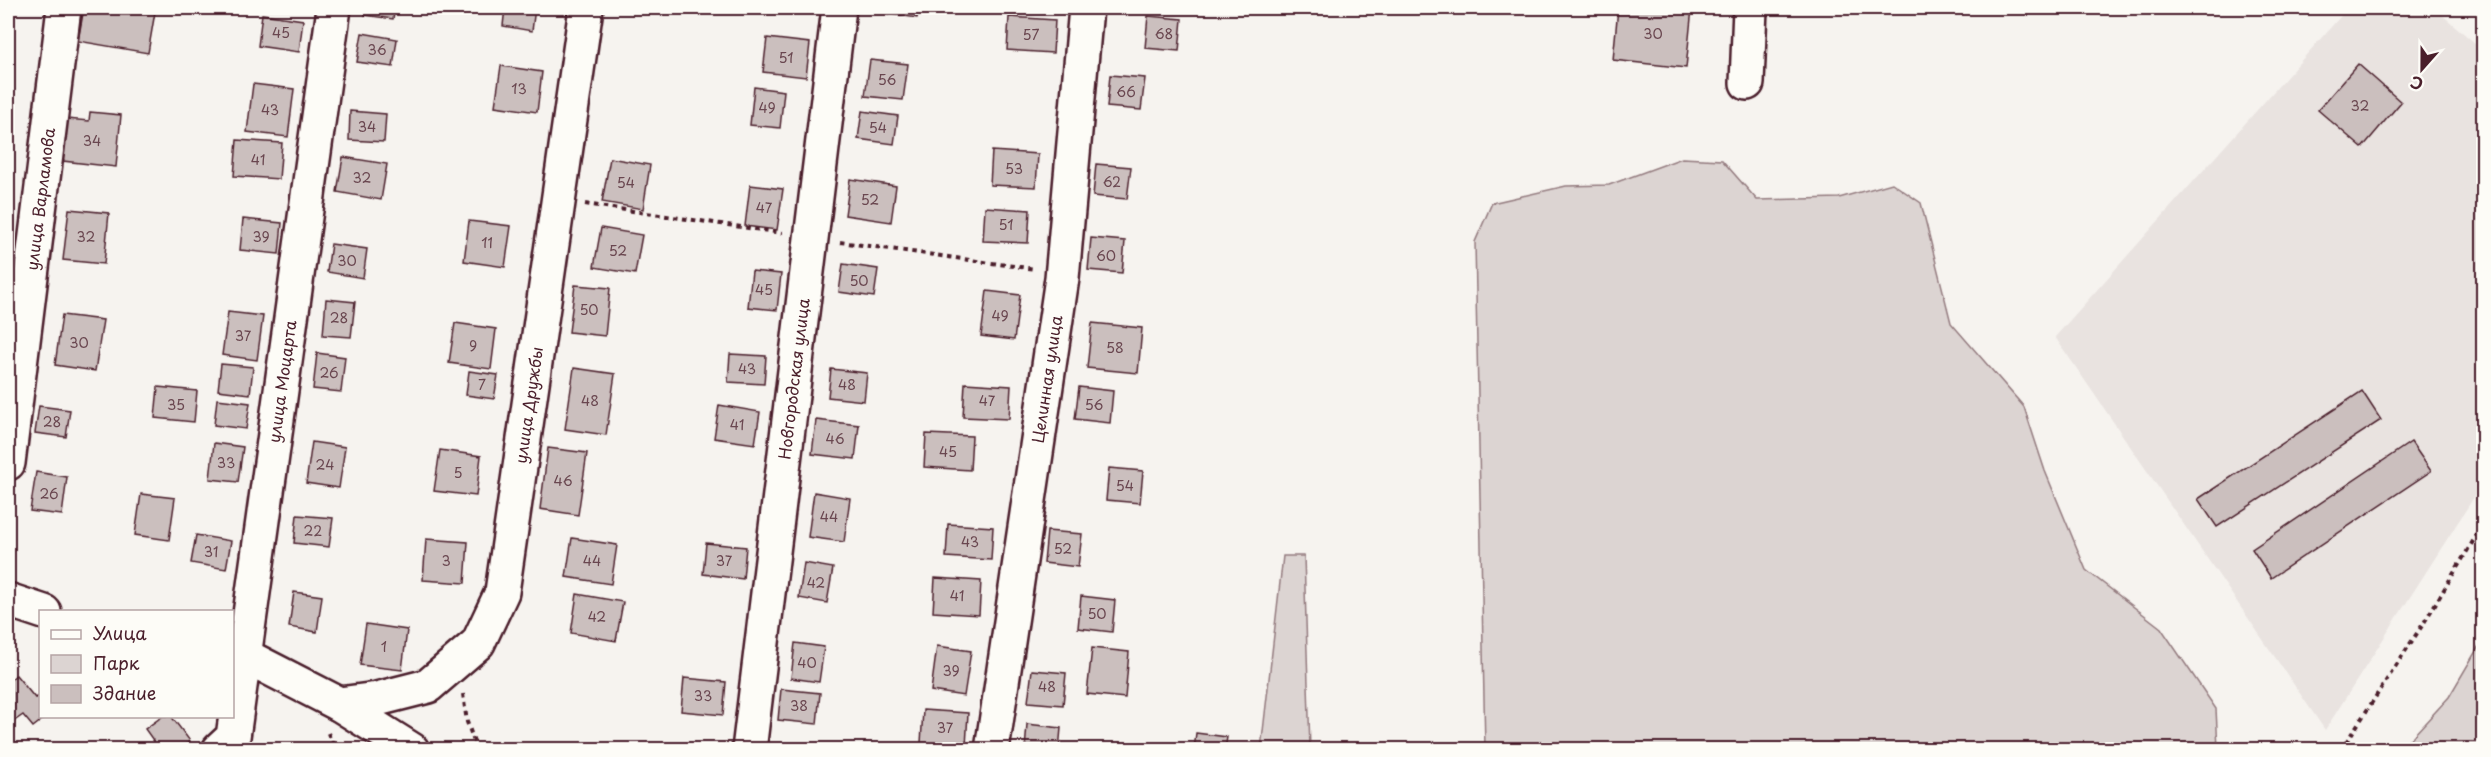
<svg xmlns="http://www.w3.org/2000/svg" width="2491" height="757" font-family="'Playpen Sans',sans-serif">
<rect width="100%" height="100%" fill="#f6f3ef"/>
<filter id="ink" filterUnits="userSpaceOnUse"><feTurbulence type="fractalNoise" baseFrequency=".0167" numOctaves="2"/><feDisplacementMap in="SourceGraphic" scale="12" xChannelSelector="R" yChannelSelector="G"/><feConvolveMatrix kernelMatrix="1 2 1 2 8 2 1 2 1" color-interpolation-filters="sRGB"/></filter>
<g filter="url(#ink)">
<polygon fill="#e9e3e0" points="2348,8 2434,8 2483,50 2483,483 2325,730 2055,337"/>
<g fill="#dcd4d2" stroke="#937a7e" stroke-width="1.5">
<polygon points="1682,158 1722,160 1757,200 1839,198 1892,183 1921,203 1951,323 2024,407 2045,471 2086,570 2161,628 2216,709 2218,749 1485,749 1475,242 1492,203 1566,186 1609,185"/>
<polygon points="1283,556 1304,556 1310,749 1261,749"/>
<polygon points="2483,639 2483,749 2401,749 2449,697"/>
</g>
<g fill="#cbbfbe" stroke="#4a1f2b" stroke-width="1.5">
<polygon points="84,8 130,8 155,12 148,53 78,41"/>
<polygon points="366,8 395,8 393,19 365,15"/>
<polygon points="505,8 535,8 532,31 503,26"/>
<polygon points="871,8 919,8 917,18 870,11"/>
<polygon points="1618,8 1692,8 1686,68 1613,60"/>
<polygon points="262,14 303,20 299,52 258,46"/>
<polygon points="1148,16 1182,19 1179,51 1145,48"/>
<polygon points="1009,17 1055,20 1053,53 1007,50"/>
<polygon points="362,33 397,39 393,67 357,62"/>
<polygon points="767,38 810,43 806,77 763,72"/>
<polygon points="870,60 908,64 903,100 865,96"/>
<polygon points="2358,64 2401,102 2362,148 2318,110"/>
<polygon points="501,66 542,72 537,112 495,106"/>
<polygon points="1110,75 1145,78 1141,110 1107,107"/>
<polygon points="253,84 294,89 288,137 247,132"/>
<polygon points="754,87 784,91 780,128 750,125"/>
<polygon points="350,111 386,114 384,142 349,140"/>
<polygon points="862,111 898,116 894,144 858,139"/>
<polygon points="90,112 121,115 116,167 63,161 67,119 89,121"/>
<polygon points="237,140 282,143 279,179 234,176"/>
<polygon points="992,151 1038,154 1036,187 990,185"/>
<polygon points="343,157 387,164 381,200 337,192"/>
<polygon points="610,158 650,165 643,209 602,202"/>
<polygon points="1096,164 1131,167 1127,199 1093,196"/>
<polygon points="850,179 896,186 891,222 845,215"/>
<polygon points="750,185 783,189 777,230 745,226"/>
<polygon points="985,207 1030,210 1028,243 983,241"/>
<polygon points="69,209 109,213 104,264 63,260"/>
<polygon points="243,219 282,223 279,254 240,250"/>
<polygon points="469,221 511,226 505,267 464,261"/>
<polygon points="601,228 642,235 635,274 594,267"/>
<polygon points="1091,238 1125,241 1122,273 1088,270"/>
<polygon points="331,244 367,249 363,278 327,272"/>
<polygon points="843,264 878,269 874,297 839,292"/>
<polygon points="752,271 781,274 777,310 748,307"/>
<polygon points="575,285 610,288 605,336 569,332"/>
<polygon points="987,291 1020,295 1014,340 981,336"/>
<polygon points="326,299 355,302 351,337 323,335"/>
<polygon points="228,312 263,316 257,360 222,355"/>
<polygon points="62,315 103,320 95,371 55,365"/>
<polygon points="455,323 496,329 491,369 449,363"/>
<polygon points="1092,323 1142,328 1138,373 1087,368"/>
<polygon points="317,353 345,357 341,392 313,389"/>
<polygon points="730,354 766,356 764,384 728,382"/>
<polygon points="221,364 253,367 250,394 218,390"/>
<polygon points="574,368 615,374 606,435 565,429"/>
<polygon points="831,369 867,373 864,401 828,397"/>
<polygon points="469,371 498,375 494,399 466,395"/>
<polygon points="965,383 1011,386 1009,419 963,417"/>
<polygon points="158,387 197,391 194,422 155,418"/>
<polygon points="1079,387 1113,391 1110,423 1075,419"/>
<polygon points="2362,391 2381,420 2217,527 2198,499"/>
<polygon points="217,399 250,403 246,429 214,425"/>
<polygon points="719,405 760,412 755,444 714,438"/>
<polygon points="39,406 70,410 66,437 35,433"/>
<polygon points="816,420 859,425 855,459 812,454"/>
<polygon points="926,434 972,436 970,470 924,467"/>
<polygon points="312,442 345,447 339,488 306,483"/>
<polygon points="2411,442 2431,471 2271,578 2252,549"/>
<polygon points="214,443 243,447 238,482 210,479"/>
<polygon points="548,448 587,453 578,515 540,509"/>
<polygon points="440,450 481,456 476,496 434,491"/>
<polygon points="1109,468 1143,471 1140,503 1106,500"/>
<polygon points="36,472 67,477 62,515 30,511"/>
<polygon points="814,492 850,498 844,542 808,537"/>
<polygon points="141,494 175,498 169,540 135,535"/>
<polygon points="297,515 333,518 329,547 294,543"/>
<polygon points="948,524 993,527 991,560 946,557"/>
<polygon points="1047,531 1082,534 1078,567 1044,563"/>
<polygon points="196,535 231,541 226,569 191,563"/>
<polygon points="572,538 617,545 611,584 566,577"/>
<polygon points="426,539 468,542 465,583 423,580"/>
<polygon points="706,543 746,547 743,579 703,574"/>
<polygon points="804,563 833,568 827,603 799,598"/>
<polygon points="935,578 981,581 979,615 933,612"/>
<polygon points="294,592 322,596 317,632 289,627"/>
<polygon points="577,594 623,602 616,641 571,633"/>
<polygon points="1081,596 1115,600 1112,632 1078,628"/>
<polygon points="366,624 407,630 402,670 360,665"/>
<polygon points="795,643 824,647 819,682 791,678"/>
<polygon points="937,646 971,651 964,696 931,691"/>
<polygon points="1092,648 1129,652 1125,698 1087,694"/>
<polygon points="1032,670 1066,673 1063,705 1028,702"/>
<polygon points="16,675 35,698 40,696 40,716 47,716 33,727 23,715 10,724 8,721 8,682"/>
<polygon points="684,678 726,682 723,715 681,711"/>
<polygon points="781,689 820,693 817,724 778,720"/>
<polygon points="923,710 968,713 966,746 921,743"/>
<polygon points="163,716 171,716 190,741 178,750 160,750 145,729"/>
<polygon points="1027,724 1061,728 1059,750 1025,750"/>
<polygon points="1196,733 1227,737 1225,750 1194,750"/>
<polygon points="263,744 270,750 258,750"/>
</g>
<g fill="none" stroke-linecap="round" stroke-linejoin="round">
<g stroke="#4a1f2b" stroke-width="38">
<g id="minor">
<polyline points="1747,83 1750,8"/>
<path id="s1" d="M8 463 64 8"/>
<polyline points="8,600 44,612"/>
<polyline points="232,649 339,704 412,750"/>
<path id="s2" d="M339 704 377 699 428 686 478 643 502 592 586 8"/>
<path id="s3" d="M219 750 233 737 334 8"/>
<path id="s4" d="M749 750 839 8"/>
<path id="s5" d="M992 750 1062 278 1086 8"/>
</g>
</g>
<g stroke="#4a1f2b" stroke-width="4" stroke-dasharray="4.5 4.5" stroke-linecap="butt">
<polyline points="585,204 782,233"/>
<polyline points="840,242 1035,269"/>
<polyline points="463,694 467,722 477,750"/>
<polyline points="328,733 331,741 338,750"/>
<polyline points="2341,750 2425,621 2484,523"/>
</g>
<use href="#minor" stroke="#fdfcf7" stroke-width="33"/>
</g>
</g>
<g text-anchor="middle" stroke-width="5" stroke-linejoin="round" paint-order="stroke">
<g font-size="14" fill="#6a4750">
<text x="281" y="38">45</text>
<text x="1164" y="39">68</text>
<text x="1653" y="39">30</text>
<text x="1031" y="40">57</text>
<text x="377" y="55">36</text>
<text x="786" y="63">51</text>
<text x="887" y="85">56</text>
<text x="519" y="94">13</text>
<text x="1126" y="97">66</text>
<text x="2360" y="111">32</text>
<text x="767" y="113">49</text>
<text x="270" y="115">43</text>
<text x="367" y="132">34</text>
<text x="878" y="133">54</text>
<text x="92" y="146">34</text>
<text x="258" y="165">41</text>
<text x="1014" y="174">53</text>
<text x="362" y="183">32</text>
<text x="1112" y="187">62</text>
<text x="626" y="188">54</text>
<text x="870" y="205">52</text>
<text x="764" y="213">47</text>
<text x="1006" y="230">51</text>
<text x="86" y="242">32</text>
<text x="261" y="242">39</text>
<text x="487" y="248">11</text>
<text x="618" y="256">52</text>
<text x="1106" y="261">60</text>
<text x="347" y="266">30</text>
<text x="859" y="286">50</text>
<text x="764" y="295">45</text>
<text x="589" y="315">50</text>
<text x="1000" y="321">49</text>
<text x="339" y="323">28</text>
<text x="243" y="341">37</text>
<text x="79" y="348">30</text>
<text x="473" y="351">9</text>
<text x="1115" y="353">58</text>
<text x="747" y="374">43</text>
<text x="329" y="378">26</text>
<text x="482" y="390">7</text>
<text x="847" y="390">48</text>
<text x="590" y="406">48</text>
<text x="987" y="406">47</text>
<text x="176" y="410">35</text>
<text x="1094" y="410">56</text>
<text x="52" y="427">28</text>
<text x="737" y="430">41</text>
<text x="835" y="444">46</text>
<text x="948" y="457">45</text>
<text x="226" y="468">33</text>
<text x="325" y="470">24</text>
<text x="458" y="478">5</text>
<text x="563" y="486">46</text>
<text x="1125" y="491">54</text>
<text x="49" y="499">26</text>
<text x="829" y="522">44</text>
<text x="313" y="536">22</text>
<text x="970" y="547">43</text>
<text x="1063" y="554">52</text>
<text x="211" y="557">31</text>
<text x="446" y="566">3</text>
<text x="592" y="566">44</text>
<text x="724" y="566">37</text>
<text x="816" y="588">42</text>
<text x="957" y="601">41</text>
<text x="1097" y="619">50</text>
<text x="597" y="622">42</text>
<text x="384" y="652">1</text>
<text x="807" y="668">40</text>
<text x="951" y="676">39</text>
<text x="1047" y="692">48</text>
<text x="703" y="701">33</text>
<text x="799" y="711">38</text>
<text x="945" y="733">37</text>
</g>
<g font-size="16" fill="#4a1f2b" stroke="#fdfcf7">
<text dy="6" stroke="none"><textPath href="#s1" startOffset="266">улица Варламова</textPath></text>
<text dy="6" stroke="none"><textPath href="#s4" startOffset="374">Новгородская улица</textPath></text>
<text dy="6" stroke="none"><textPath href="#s5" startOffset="375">Целинная улица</textPath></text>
<text dy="6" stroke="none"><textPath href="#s3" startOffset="378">улица Моцарта</textPath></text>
<text dy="6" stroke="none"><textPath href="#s2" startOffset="402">улица Дружбы</textPath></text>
</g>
</g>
<rect width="2491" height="757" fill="none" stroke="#fdfcf7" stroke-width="30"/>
<rect x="15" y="15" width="2461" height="727" fill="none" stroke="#4a1f2b" stroke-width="2" filter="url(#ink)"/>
<rect x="39" y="610" width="195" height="108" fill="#fdfcf7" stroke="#b5a4a5" stroke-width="1.5"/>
<rect x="51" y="630" width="30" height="9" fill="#fdfcf7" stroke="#b5a4a5" stroke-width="1.5"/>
<text x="93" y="640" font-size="18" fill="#4a1f2b">Улица</text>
<rect x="51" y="655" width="30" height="18" fill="#dcd4d2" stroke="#b5a4a5" stroke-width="1.5"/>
<text x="93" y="670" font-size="18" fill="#4a1f2b">Парк</text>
<rect x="51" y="685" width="30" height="18" fill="#cbbfbe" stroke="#b5a4a5" stroke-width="1.5"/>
<text x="93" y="700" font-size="18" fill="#4a1f2b">Здание</text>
<g transform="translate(2422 69) rotate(201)" stroke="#fdfcf7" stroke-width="4.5" paint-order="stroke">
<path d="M0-4.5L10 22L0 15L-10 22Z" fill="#4a1f2b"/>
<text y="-9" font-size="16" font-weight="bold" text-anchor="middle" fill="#4a1f2b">С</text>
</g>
</svg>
